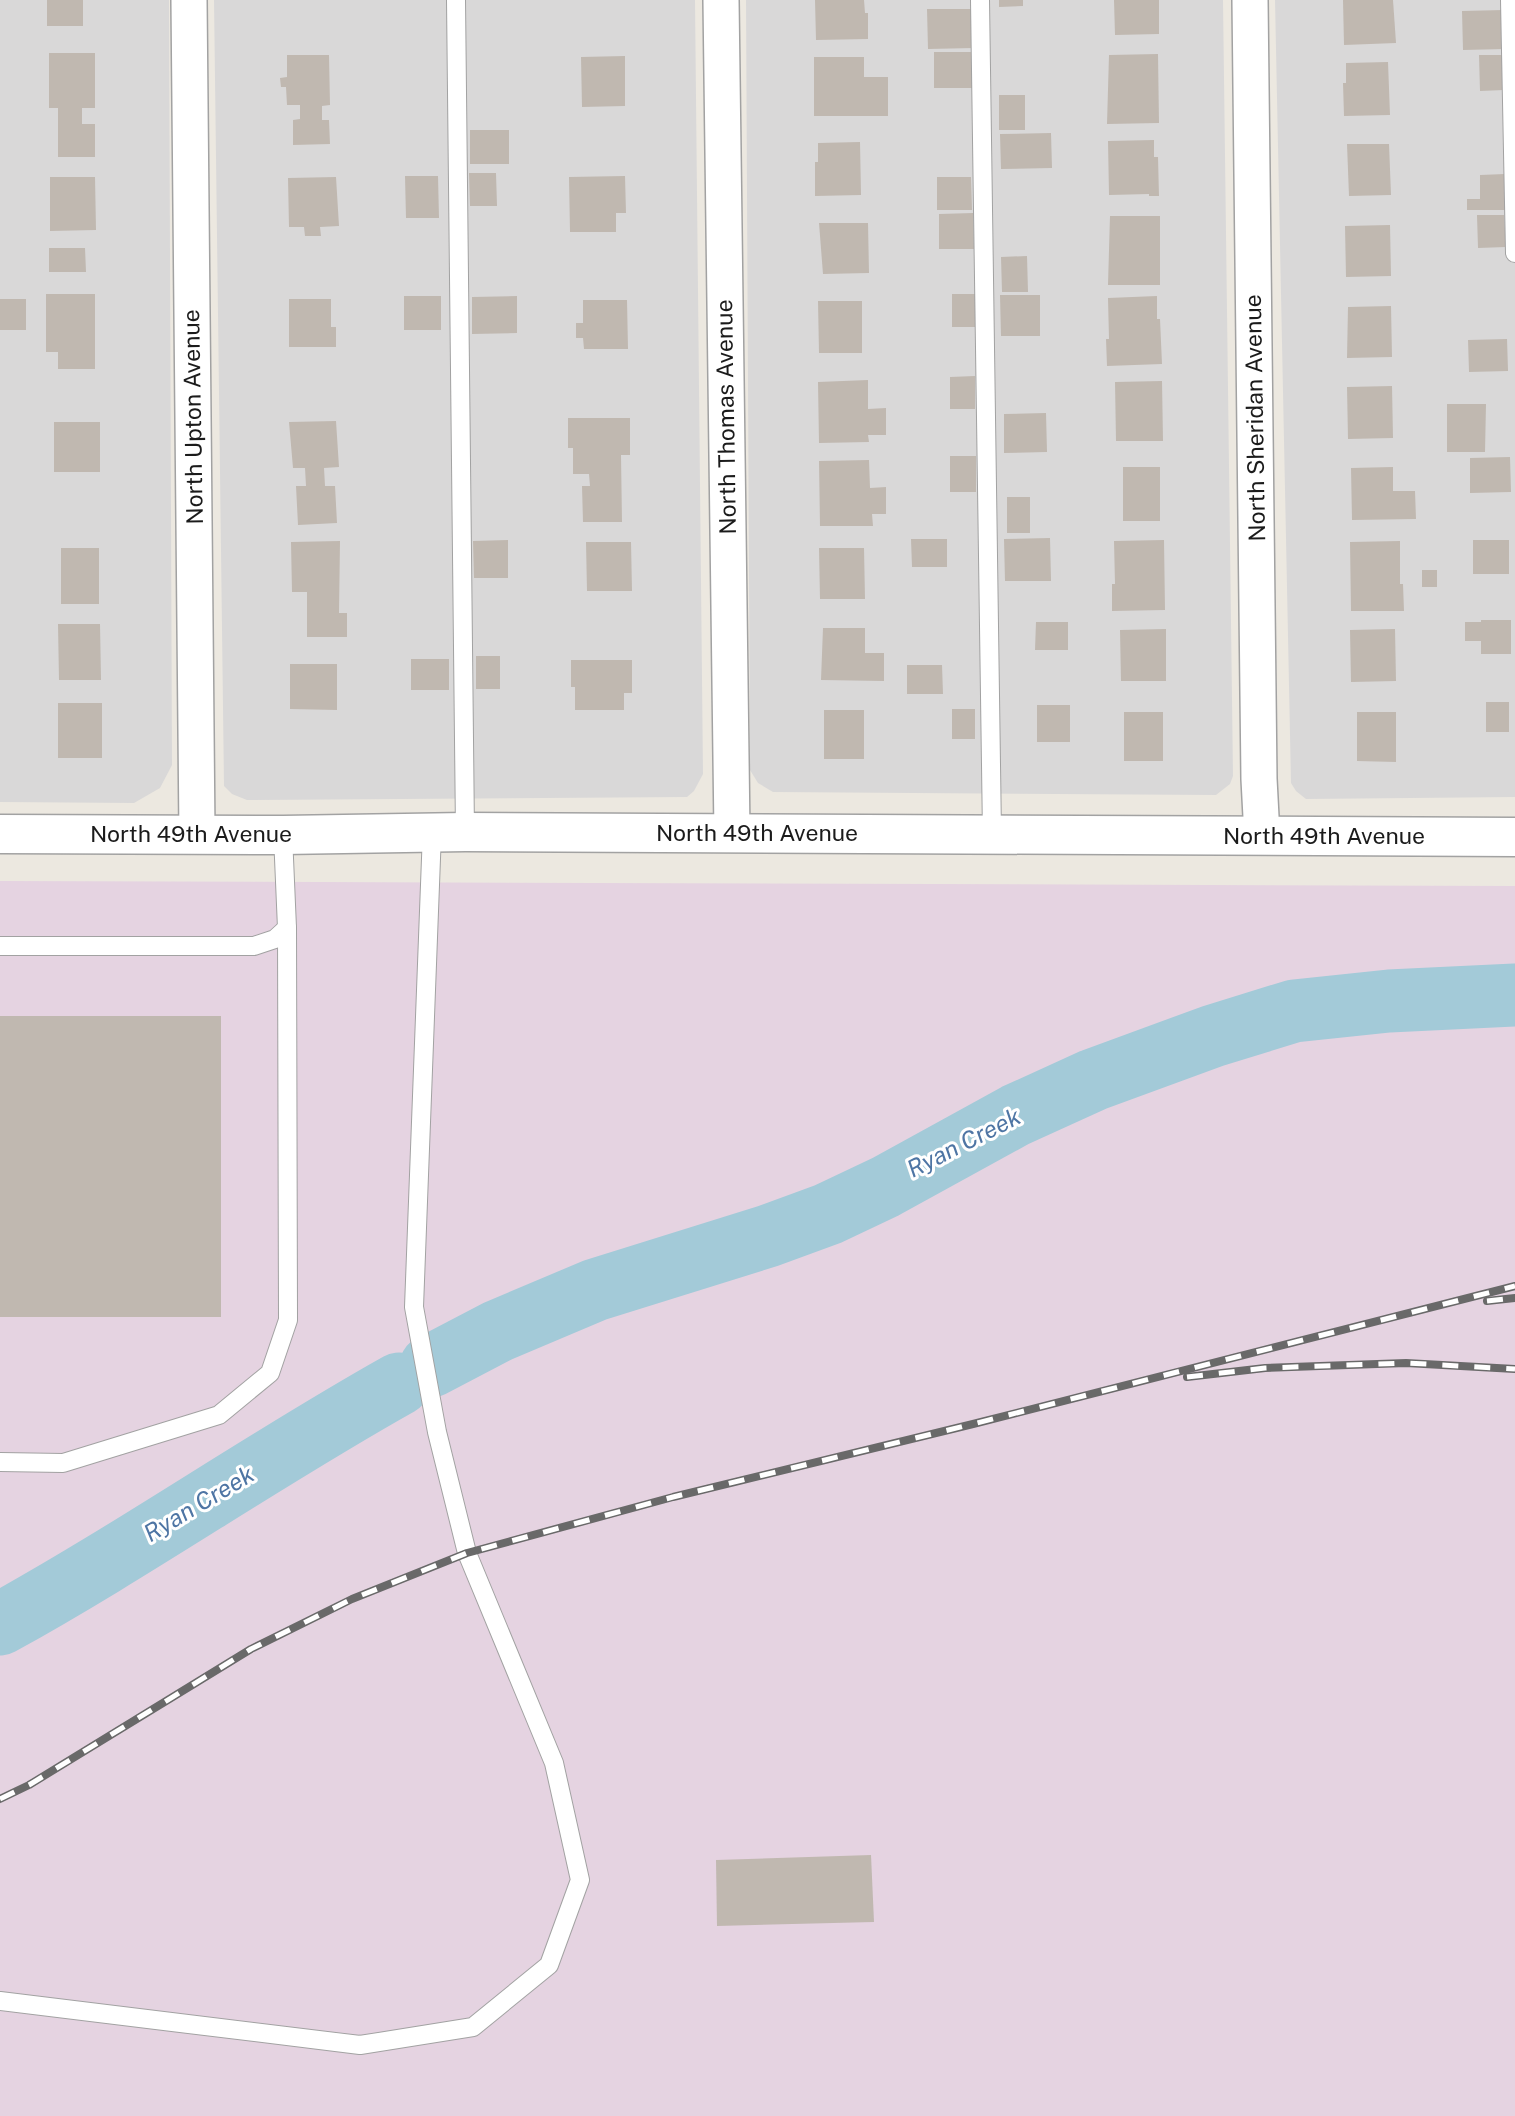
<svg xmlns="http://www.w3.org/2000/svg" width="1515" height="2116" font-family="'Public Sans',sans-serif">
<rect width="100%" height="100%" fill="#ece8e0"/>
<g fill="#d9d8d8">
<polygon points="0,0 169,0 172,765 160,788 134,803 0,802"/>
<polygon points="214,0 695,0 703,774 694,791 687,797 247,800 232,794 224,786"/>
<polygon points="746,0 1223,0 1233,776 1230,784 1216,795 773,792 758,783 750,770"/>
<polygon points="1275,0 1515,0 1515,797 1306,799 1296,791 1291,783"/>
</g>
<polygon fill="#e5d3e1" points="0,881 1515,886 1515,2116 0,2116"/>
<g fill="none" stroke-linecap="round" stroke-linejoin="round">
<g stroke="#a3cad8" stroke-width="63">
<polyline points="431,1366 498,1331 595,1290 768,1236 828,1214 885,1187 1016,1115 1093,1080 1213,1036 1294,1011 1389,1001 1515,995"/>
<path d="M0 1624C136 1549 263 1460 399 1384"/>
</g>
</g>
<g fill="#c0b8b0">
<rect x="47" y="0" width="36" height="26"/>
<polygon points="815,0 864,0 865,13 868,13 868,39 816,40"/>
<polygon points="999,0 1023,0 1023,6 999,7"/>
<polygon points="1114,0 1159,0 1159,34 1115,35"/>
<polygon points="1343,0 1393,0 1396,43 1344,45"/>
<polygon points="927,9 973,9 974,48 928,49"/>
<polygon points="1504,10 1505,49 1463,50 1462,11"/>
<polygon points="934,52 972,52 973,88 934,88"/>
<polygon points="49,53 95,53 95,108 82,108 82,124 95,124 95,157 58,157 58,108 49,108"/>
<polygon points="1158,54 1159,123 1107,124 1109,55"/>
<polygon points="287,55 329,55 330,105 322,106 322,120 329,120 330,144 293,145 293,120 300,119 300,105 287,105 286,87 281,87 280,78 287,77"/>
<polygon points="1479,55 1504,55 1504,90 1480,91"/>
<polygon points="625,56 625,106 582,107 581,57"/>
<polygon points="814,57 864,57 864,77 888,77 888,116 814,116"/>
<polygon points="1388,62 1390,115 1344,116 1343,83 1346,83 1346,63"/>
<rect x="999" y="95" width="26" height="35"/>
<rect x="470" y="130" width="39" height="34"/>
<polygon points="1051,133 1052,168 1001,169 1000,134"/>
<polygon points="1154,140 1154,157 1158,157 1159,196 1149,196 1149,194 1109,195 1108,141"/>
<polygon points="860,142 861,195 815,196 815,162 818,162 818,143"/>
<polygon points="1347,144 1389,144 1391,195 1349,196"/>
<polygon points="469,173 496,173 497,206 470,206"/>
<polygon points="1505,174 1506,210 1467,210 1467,199 1480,199 1480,175"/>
<polygon points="405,176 438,176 439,218 406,218"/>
<polygon points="625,176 626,213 616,213 616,232 570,232 569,177"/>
<polygon points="50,177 95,177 96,230 50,231"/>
<polygon points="336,177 339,226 320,227 321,236 305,236 304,227 289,227 288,178"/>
<polygon points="937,177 971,177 972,210 937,210"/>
<polygon points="973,213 974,249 939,249 939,214"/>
<polygon points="1477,215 1504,215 1506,247 1478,248"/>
<polygon points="1110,216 1160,216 1160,285 1108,285"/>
<polygon points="819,223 868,223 869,273 823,274"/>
<polygon points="1390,225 1391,276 1346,277 1345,226"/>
<polygon points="49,248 85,248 86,272 49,272"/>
<polygon points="1027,256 1028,292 1002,292 1001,257"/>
<polygon points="46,294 95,294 95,369 58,369 58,352 46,352"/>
<polygon points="952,294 975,294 976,327 952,327"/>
<polygon points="1000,295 1040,295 1040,336 1001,336"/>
<rect x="404" y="296" width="37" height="34"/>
<polygon points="517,296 517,333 472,334 472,297"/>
<polygon points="1157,296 1157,319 1160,319 1162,364 1107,366 1106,339 1109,339 1108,298"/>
<rect x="0" y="299" width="26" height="31"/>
<polygon points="289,299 331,299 331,327 336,327 336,347 289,347"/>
<polygon points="583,300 627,300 628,349 584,349 583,338 576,338 576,323 583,323"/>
<polygon points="818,301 862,301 862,353 819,353"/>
<polygon points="1391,306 1392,357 1347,358 1348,307"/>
<polygon points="1507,339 1508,371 1469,372 1468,340"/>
<polygon points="975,376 975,409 950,409 950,377"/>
<polygon points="868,380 868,409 886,408 886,435 868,435 869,442 819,443 818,382"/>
<polygon points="1162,381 1163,441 1116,441 1115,382"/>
<polygon points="1392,386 1393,438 1348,439 1347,387"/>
<polygon points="1447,404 1486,404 1485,452 1447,452"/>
<polygon points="1046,413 1047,452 1004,453 1004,414"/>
<polygon points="568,418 630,418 630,455 621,455 622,522 583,522 582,486 590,486 589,474 573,474 573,448 568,448"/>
<polygon points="336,421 339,467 324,468 325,486 335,486 337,523 298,525 296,486 306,486 305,468 293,468 289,422"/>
<rect x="54" y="422" width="46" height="50"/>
<rect x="950" y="456" width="26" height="36"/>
<polygon points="1510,457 1511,492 1470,493 1470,458"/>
<polygon points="869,460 870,488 886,487 886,514 872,514 873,526 820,526 819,461"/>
<rect x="1123" y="467" width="37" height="54"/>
<polygon points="1393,467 1393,491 1415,491 1416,519 1352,520 1351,468"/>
<rect x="1007" y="497" width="23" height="36"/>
<polygon points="1050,538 1051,581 1005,581 1004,539"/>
<polygon points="911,539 947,539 947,567 912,567"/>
<polygon points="508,540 508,578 474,578 473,541"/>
<polygon points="1164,540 1165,610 1112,611 1112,584 1115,584 1114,541"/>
<rect x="1473" y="540" width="36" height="34"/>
<polygon points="340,541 339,613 347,613 347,637 307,637 307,592 292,592 291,542"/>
<polygon points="1400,541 1400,584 1403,584 1404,611 1351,611 1350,542"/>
<polygon points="586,542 631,542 632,591 587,591"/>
<rect x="61" y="548" width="38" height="56"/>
<polygon points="819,548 864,548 865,599 820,599"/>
<rect x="1422" y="570" width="15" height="17"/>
<polygon points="1481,620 1511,620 1511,654 1481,654 1481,641 1465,641 1465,622 1481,622"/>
<polygon points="1036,622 1068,622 1068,650 1035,650"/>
<polygon points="58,624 100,624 101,680 59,680"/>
<polygon points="823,628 865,628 865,653 884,653 884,681 821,680"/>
<polygon points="1166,629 1166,681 1121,681 1120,630"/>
<polygon points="1395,629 1396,681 1351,682 1350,630"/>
<rect x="476" y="656" width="24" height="33"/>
<rect x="411" y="659" width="38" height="31"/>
<polygon points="571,660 632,660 632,693 624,693 624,710 575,710 575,687 571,687"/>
<polygon points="290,664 337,664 337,710 290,709"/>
<polygon points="907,665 942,665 943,694 907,694"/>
<rect x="1486" y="702" width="23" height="30"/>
<rect x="58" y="703" width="44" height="55"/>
<rect x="1037" y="705" width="33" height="37"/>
<rect x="952" y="709" width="23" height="30"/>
<rect x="824" y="710" width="40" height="49"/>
<rect x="1124" y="712" width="39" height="49"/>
<polygon points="1357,712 1396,712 1396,762 1357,761"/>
<rect x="0" y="1016" width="221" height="301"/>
<polygon points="871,1855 874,1922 717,1926 716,1860"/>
</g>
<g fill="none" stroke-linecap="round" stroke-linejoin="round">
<g stroke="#a2a2a2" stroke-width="20">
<g id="service">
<polyline points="456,0 465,832"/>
<polyline points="980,0 992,834"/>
<polyline points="1510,0 1515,253"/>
<polyline points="0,946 254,946 275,939 287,928"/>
<polyline points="0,1462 63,1463 219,1415 270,1373 288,1320 287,928 283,835"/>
<polyline points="0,2001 360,2045 473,2027 549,1965 580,1880 554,1763 467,1553 437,1432 414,1307 432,832"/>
</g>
</g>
<g stroke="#a2a2a2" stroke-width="38">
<g id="minor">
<polyline points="189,0 197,834"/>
<polyline points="721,0 732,833"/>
<polyline points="1250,0 1259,779 1262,836"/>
</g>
</g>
<g stroke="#a2a2a2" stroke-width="41">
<polyline id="tertiary" points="0,834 283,835 465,832 1515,837"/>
</g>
<use href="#service" stroke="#fff" stroke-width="18"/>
<use href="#minor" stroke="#fff" stroke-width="35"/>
<use href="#tertiary" stroke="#fff" stroke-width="38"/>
<g stroke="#696969" stroke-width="8">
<g id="rail">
<polyline points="1487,1301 1515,1298"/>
<polyline points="1187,1377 1265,1368 1406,1363 1515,1369"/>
<polyline points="0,1799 29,1785 251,1649 352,1599 467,1553 673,1497 973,1424 1515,1286"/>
</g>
</g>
<use href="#rail" stroke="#fff" stroke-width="5" stroke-dasharray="16" stroke-linecap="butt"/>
</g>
<g text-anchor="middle" stroke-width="6" stroke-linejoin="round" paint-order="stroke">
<g font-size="23" fill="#1b1b1b" stroke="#fff">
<text transform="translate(193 417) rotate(-91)" y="8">North Upton Avenue</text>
<text transform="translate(726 417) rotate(-91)" y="8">North Thomas Avenue</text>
<text transform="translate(1255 418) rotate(-91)" y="8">North Sheridan Avenue</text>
<text x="757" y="841">North 49th Avenue</text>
<text x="191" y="842">North 49th Avenue</text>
<text x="1324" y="844">North 49th Avenue</text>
</g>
<g font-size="24" font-style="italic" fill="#4e75a4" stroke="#fff">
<text transform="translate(964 1143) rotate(-27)" y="8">Ryan Creek</text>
<text transform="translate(199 1504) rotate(-31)" y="8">Ryan Creek</text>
</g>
</g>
</svg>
